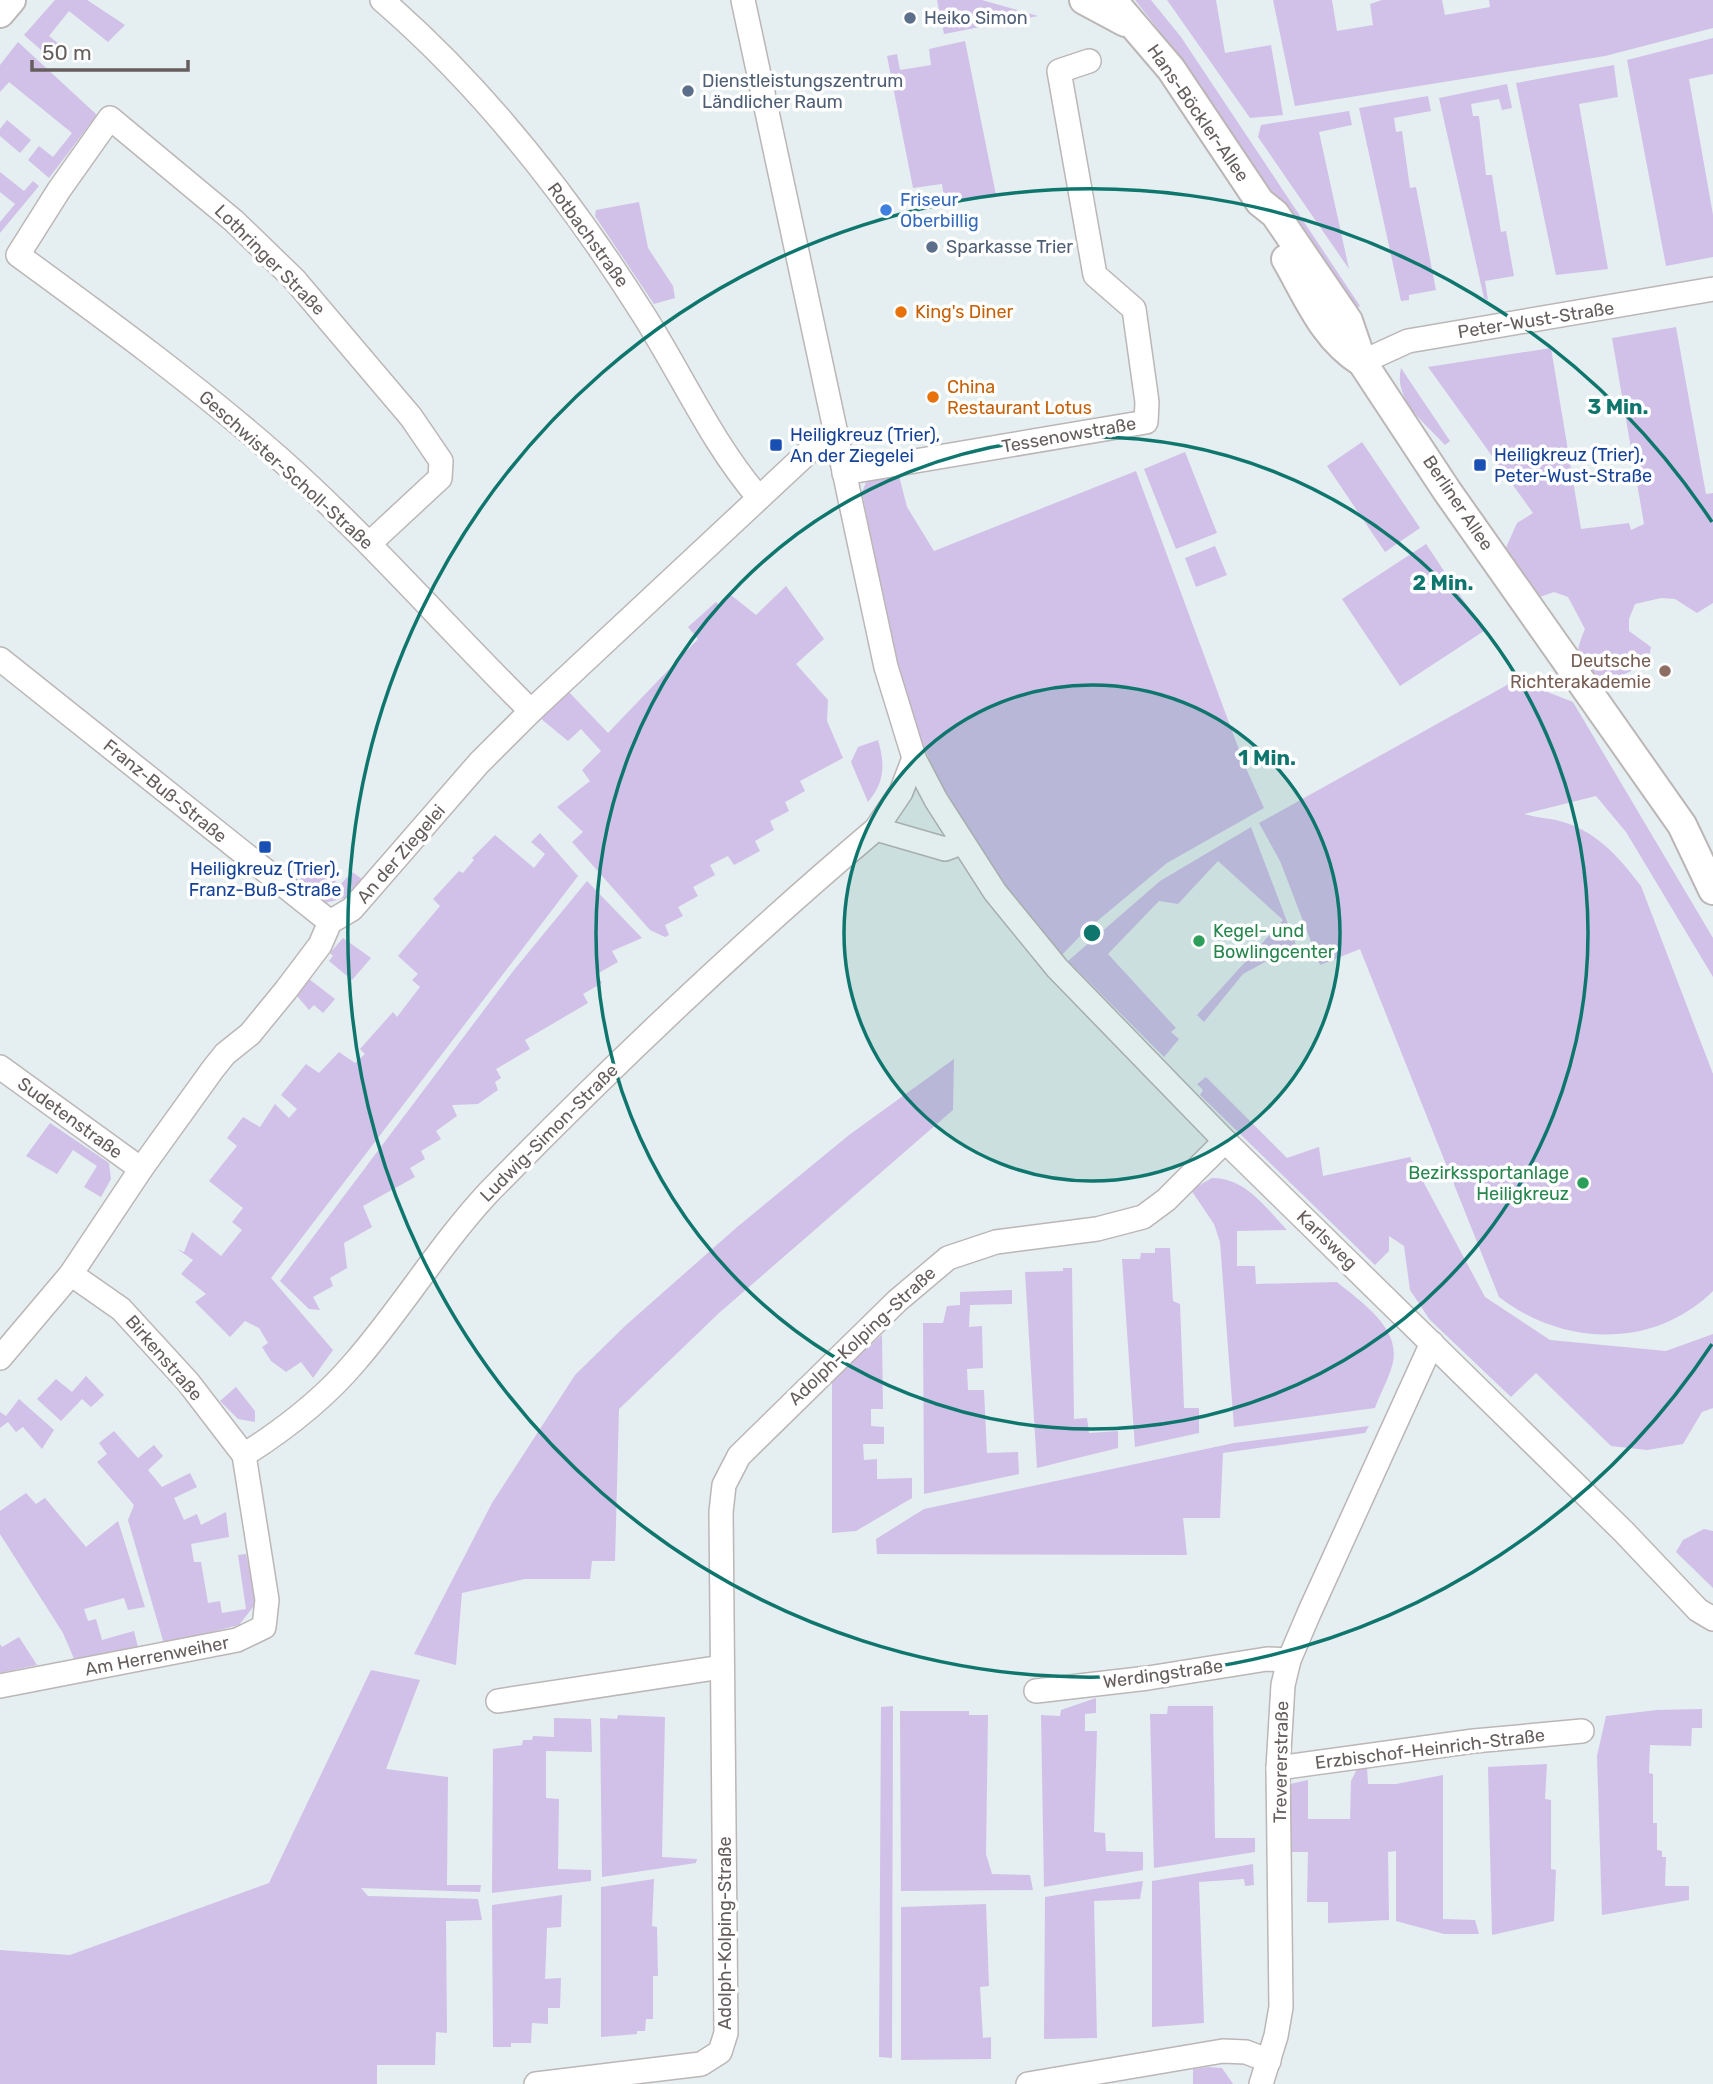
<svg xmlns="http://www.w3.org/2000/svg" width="1713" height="2084" font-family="Rubik,sans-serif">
<rect width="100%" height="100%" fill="#e5eef0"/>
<g fill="#d1c1e8">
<polygon points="55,0 87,0 125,25 108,42 69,11 49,36 59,44 49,57 24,35"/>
<polygon points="937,0 982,0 1038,16 944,34"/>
<polygon points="1135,0 1151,0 1181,37 1360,306 1349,313 1164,37"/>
<polygon points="1167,0 1216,0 1225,53 1271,45 1283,115 1250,118"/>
<polygon points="1273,0 1332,0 1337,31 1373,25 1370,4 1382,0 1442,0 1445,15 1490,7 1489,0 1713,0 1713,28 1605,56 1295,106"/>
<polygon points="1713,38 1713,74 1689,79 1713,215 1713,257 1666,266 1627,60"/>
<polygon points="965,41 996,195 945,203 942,184 913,188 887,56 897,54 900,70 931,65 929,49"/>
<polygon points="18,42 97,115 49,178 28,160 39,146 53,157 72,133 9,82 0,92 0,65"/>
<polygon points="1614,65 1618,97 1579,104 1608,269 1556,275 1516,83"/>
<polygon points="1507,84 1512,108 1502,110 1499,99 1471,104 1473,116 1479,116 1486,175 1492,175 1501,232 1506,231 1514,276 1485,281 1488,300 1484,298 1439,98"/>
<polygon points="1428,96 1431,111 1394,118 1396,132 1402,131 1410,188 1416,187 1436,290 1409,295 1409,300 1401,301 1359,108"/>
<polygon points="1349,111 1352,125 1319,132 1349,269 1258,137 1261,125"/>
<polygon points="7,120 31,140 20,153 0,136 0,129"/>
<polygon points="0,172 24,191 33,181 39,186 0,233 0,222 15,204 0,192"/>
<polygon points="639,202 648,248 673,286 675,298 654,304 595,216 596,210"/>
<path d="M1676 327 1706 494 1713 493V603L1697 613 1675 599 1661 598 1635 604 1629 619V631L1651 647 1648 663 1599 686C1579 659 1571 662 1585 629L1568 597 1554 592 1537 598 1504 552 1517 523 1533 513 1428 367 1551 348 1581 529 1629 523 1631 530 1644 524 1612 338Z"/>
<path d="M1401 368 1450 441 1445 445C1426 424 1393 400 1401 368Z"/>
<polygon points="1362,442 1420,528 1385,552 1327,466"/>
<polygon points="1185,452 1217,533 1176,549 1144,469"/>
<path d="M897 468 907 507 934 551 1136 471 1245 766 1264 808 1167 863 1084 932 1060 957C987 875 928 781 899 674 882 615 874 552 862 492L868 478Z"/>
<polygon points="1426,544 1484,631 1400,686 1342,599"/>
<polygon points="1215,546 1227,575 1196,587 1185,558"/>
<polygon points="786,586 824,639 796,664 828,700 827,721 843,758 800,781 805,791 785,802 789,811 770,821 774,830 755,841 760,851 734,865 728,856 710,865 715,875 693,887 698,896 678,907 683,916 665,925 669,935 665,937 650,930 572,842 583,832 557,807 590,781 582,770 601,751 581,729 568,741 540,718 568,691 608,733 698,639 688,627 716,602 720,606 731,595 756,615"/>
<path d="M1516 680 1573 702 1713 938V977L1626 832 1596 796 1524 814C1534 817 1546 818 1556 820 1595 829 1618 856 1641 886L1713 1074V1291C1653 1350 1563 1346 1499 1297L1360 949 1320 965 1280 861 1259 823Z"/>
<path d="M878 740C885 764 885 782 868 802L851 762 858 747Z"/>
<polygon points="1251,827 1296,945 1243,974 1204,1022 1197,1015 1283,920 1218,861 1178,904 1159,901 1108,954 1176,1028 1171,1032 1179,1039 1164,1057 1068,961 1160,881"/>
<polygon points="540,833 578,876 271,1278 333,1350 313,1378 301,1362 286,1372 271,1361 262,1347 268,1343 259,1328 245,1321 230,1337 195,1302 206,1294 181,1274 193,1260 177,1249 184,1252 192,1232 221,1256 242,1230 232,1222 243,1208 209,1181 237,1146 227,1138 243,1117 260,1127 275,1104 289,1118 297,1109 281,1095 306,1064 319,1073 339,1052 355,1063 365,1054 360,1049 393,1012 397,1017 420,987 412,980 418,974 398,956 440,906 433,899 459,871 463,873 474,860 472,858 495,835 534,868 545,854 531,842"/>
<polygon points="312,863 340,885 352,872 362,879 345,898 325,903 296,883"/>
<polygon points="587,881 642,938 612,951 618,962 597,974 602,983 583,994 588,1003 525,1040 530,1049 496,1069 501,1078 495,1082 498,1090 478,1104 452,1105 457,1116 436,1131 441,1139 421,1151 425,1159 410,1168 415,1177 363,1206 372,1227 344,1243 347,1268 330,1278 333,1286 313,1297 320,1310 309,1309 280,1281 514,970"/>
<polygon points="343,938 371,958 352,980 329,961 333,956 330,953"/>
<polygon points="309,979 335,999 323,1013 314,1005 309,1010 297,996"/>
<polygon points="954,1059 953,1110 719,1313 619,1409 615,1561 592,1561 590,1579 525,1579 462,1593 456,1665 414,1654 492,1503 575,1375 625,1326 736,1228 849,1135"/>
<polygon points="1206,1077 1287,1158 1319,1147 1323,1176 1410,1157 1485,1297 1550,1340 1666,1351 1713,1334 1713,1408 1702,1412 1683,1444 1647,1450 1611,1446 1536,1373 1511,1397 1430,1320 1410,1290 1404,1246 1389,1236 1389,1251 1375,1265 1200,1095 1203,1090 1197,1084"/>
<polygon points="50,1123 109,1163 111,1179 101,1197 84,1187 97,1166 73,1150 57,1174 26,1156"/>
<path d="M1212 1178C1246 1178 1265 1207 1287 1230L1237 1231V1266H1255L1256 1284 1337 1282C1361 1302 1403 1329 1392 1366 1388 1380 1380 1394 1375 1408L1234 1427 1220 1242 1214 1224 1191 1190Z"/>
<polygon points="1155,1248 1170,1248 1173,1301 1180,1304 1184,1408 1199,1408 1199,1433 1135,1447 1122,1259 1140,1259 1141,1253 1155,1253"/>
<polygon points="1063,1268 1072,1268 1074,1419 1087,1418 1089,1433 1118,1431 1118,1448 1037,1468 1025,1272 1063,1271"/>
<polygon points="1012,1290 1012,1304 970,1305 969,1327 982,1326 983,1368 967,1369 968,1390 984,1390 987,1453 1018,1452 1019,1474 924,1494 923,1323 943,1323 947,1306 960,1305 960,1292"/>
<polygon points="882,1335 883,1409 871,1409 871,1426 884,1427 884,1444 863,1444 864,1460 877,1459 877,1479 912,1478 912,1498 856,1531 832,1533 832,1379"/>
<polygon points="86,1376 104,1395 91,1407 82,1399 61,1421 37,1399 56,1379 72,1392"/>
<polygon points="236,1387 255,1411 255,1422 238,1419 220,1401"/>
<polygon points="19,1399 54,1430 42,1449 23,1427 16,1432 8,1422 0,1428 0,1412 6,1416"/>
<polygon points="1369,1426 1365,1433 1223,1453 1220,1518 1183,1518 1187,1555 877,1554 876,1539 924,1509 1234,1443"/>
<polygon points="114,1431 138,1458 154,1445 163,1456 148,1470 162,1487 190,1473 197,1487 174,1498 184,1520 197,1514 201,1525 226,1512 229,1537 191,1544 194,1562 201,1562 208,1603 220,1601 222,1613 246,1609 238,1555 246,1554 257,1602 239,1625 164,1644 128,1520 134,1505 97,1462 107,1454 99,1443"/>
<polygon points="26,1493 36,1504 45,1498 86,1547 118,1521 145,1607 128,1610 124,1598 84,1609 88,1621 96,1619 102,1640 134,1631 138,1647 75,1661 63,1633 0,1534 0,1511"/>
<polygon points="1704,1529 1713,1531 1713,1588 1676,1552 1683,1540"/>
<polygon points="19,1637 37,1665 0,1673 0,1644 2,1647"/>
<polygon points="371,1670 420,1680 386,1769 448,1777 447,1885 481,1885 480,1892 361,1888 368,1896 478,1899 482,1920 446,1921 447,2033 436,2032 435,2065 377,2065 377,2084 0,2084 0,1950 70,1955 269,1883"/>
<polygon points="1096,1698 1096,1713 1085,1714 1085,1731 1097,1731 1094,1832 1105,1833 1106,1851 1143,1852 1143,1870 1044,1887 1041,1715 1060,1716 1061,1710"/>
<polygon points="893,1706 892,2058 879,2057 881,1707"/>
<polygon points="1168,1706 1213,1706 1215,1838 1255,1838 1255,1852 1154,1868 1150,1714 1167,1714"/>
<polygon points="1702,1709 1702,1728 1692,1728 1691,1746 1650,1745 1649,1773 1653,1774 1653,1823 1657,1823 1657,1850 1662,1851 1662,1857 1666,1857 1665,1886 1689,1886 1689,1900 1602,1915 1597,1756 1606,1716 1657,1710"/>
<polygon points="900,1711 969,1711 969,1715 988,1715 986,1854 992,1874 1030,1875 1033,1890 901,1891"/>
<polygon points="618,1715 665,1717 662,1857 697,1859 696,1863 602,1877 600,1718 617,1719"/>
<polygon points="554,1718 591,1719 592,1752 546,1751 546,1798 559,1799 558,1869 591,1870 591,1881 492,1893 493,1749 522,1745 523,1740 532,1740 533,1736 554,1737"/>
<polygon points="1547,1764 1545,1799 1551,1800 1551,1869 1556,1870 1554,1921 1492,1935 1488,1767"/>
<polygon points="1367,1766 1368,1784 1396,1784 1443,1775 1443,1919 1475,1920 1479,1934 1444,1934 1396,1921 1396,1851 1388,1852 1389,1920 1328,1923 1328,1902 1307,1902 1308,1852 1292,1852 1290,1784 1308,1780 1308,1819 1350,1819 1351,1781 1357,1769"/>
<polygon points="1253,1864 1254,1885 1245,1886 1244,1879 1199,1882 1204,2023 1152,2027 1152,1881"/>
<polygon points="654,1879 652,1926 657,1927 658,1976 653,1976 653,2019 646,2019 645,2031 637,2031 637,2034 601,2037 601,1887"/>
<polygon points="1143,1881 1140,1899 1094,1901 1097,2038 1044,2039 1045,1897"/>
<polygon points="562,1895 561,1927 547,1928 545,1979 561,1978 560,2008 548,2008 548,2024 532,2023 531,2043 511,2043 511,2047 493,2047 492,1905"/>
<polygon points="986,1904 989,1986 980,1987 983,2038 991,2037 991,2059 901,2060 901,1907"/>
<polygon points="1209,2067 1222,2068 1233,2084 1193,2084 1193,2069"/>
</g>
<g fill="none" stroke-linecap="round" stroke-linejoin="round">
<g stroke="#bcb6b6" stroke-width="26">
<g id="minor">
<path d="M382 0C484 88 571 200 643 314 682 375 711 442 759 498"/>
<polyline points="743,0 886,667 914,758 936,800 995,892 1057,968 1225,1141 1624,1532 1698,1610 1713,1619"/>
<polyline points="1362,362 1408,341 1713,289"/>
<polyline points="844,473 1146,422 1147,402 1134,309 1095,275 1059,71 1089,61"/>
<path d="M370 543 440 478 441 461 411 417 294 279 234 221 110 118 59 190 18 255C107 320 196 385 279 458 368 537 446 627 531 711"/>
<polyline points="0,659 330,922"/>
<polyline points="876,829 901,792 914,758"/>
<polyline points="0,1067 141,1169"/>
<polyline points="0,1358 71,1274 141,1169 213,1069 225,1054 250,1034 286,990 320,945 330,922 352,909 479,763 531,711 817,444 838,438"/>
<path d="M244 1455C285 1429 323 1400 355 1362 402 1308 439 1246 488 1193 612 1066 740 944 876 829L945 849 961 843"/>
<polyline points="0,1686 237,1640 264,1627 267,1600 244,1455 188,1382 121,1309 71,1274"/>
<polyline points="1036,1691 1148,1678 1267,1659 1289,1660"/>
<polyline points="498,1701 722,1667"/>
<polyline points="1278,1768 1474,1741 1582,1731"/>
<polyline points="536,2084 701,2064 720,2052 726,2033 721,1512 724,1485 739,1456 897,1301 948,1258 996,1242 1097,1229 1143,1217 1166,1200 1225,1141"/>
<polyline points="1028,2084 1223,2051 1246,2052 1269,2061"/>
<polyline points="1261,2084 1276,2036 1281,2007 1278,1768 1283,1685 1289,1660 1310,1611 1432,1343"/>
</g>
</g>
<g stroke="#bcb6b6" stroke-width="32">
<g id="tertiary">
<polyline points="1084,0 1125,22"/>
<polyline points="1112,0 1171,69 1260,202 1275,214 1348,321 1362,362 1447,491 1682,825 1713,890"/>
<polyline points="0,13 11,0"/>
<path d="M1286 259C1308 297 1324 339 1362 362"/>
</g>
</g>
<use href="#minor" stroke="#fff" stroke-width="23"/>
<use href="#tertiary" stroke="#fff" stroke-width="28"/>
</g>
<circle cx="1092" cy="933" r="248" fill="#0f766e" fill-opacity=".12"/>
<g fill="none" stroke="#0f766e" stroke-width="3.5">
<circle cx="1092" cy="933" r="248"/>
<circle cx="1092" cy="933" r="496"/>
<path d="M1712 1344A744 744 0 1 1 1712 522"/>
</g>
<g fill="#5c6f8a" stroke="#fff" stroke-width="2.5">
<circle cx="910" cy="18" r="7"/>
<circle cx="688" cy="91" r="7"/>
<circle cx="932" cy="247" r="7"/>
</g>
<circle fill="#3f7fe0" stroke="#fff" stroke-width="2.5" cx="886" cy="210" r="7"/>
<g fill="#e8710a" stroke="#fff" stroke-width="2.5">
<circle cx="901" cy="312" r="7"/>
<circle cx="933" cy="397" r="7"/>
</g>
<g fill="#1a4fb4" stroke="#fff" stroke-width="2.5">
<rect x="769" y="438" width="14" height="14" rx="3.5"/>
<rect x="1473" y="458" width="14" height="14" rx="3.5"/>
<rect x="258" y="840" width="14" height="14" rx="3.5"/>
</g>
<circle fill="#8d6e63" stroke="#fff" stroke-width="2.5" cx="1665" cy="671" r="7"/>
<g fill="#2e9e5b" stroke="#fff" stroke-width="2.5">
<circle cx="1199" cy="941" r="7"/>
<circle cx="1583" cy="1183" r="7"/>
</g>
<g text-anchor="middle" stroke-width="7" stroke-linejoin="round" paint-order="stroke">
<g font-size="18" fill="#4e5e75" stroke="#fff" text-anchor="start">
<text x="924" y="24">Heiko Simon</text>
<text x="702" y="87">Dienstleistungszentrum<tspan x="702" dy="21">Ländlicher Raum</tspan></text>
<text x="946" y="253">Sparkasse Trier</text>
</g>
<g font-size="18" fill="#665d5d" stroke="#fff">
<text transform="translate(1198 113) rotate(55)" y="6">Hans-Böckler-Allee</text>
<text transform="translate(588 235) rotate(54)" y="6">Rotbachstraße</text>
<text transform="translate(270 260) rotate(45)" y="6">Lothringer Straße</text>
<text transform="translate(1536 320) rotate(-9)" y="6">Peter-Wust-Straße</text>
<text transform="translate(1069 435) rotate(-10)" y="6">Tessenowstraße</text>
<text transform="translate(286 470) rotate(42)" y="6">Geschwister-Scholl-Straße</text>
<text transform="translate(1458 503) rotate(56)" y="6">Berliner Allee</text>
<text transform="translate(165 791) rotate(39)" y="6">Franz-Buß-Straße</text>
<text transform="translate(401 854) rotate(-49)" y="6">An der Ziegelei</text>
<text transform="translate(70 1118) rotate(36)" y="6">Sudetenstraße</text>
<text transform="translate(549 1133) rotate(-45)" y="6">Ludwig-Simon-Straße</text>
<text transform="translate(1327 1240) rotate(44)" y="6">Karlsweg</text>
<text transform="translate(862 1336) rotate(-43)" y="6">Adolph-Kolping-Straße</text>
<text transform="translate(164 1358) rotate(49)" y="6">Birkenstraße</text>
<text transform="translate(157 1656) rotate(-11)" y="6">Am Herrenweiher</text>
<text transform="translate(1163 1674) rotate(-8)" y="6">Werdingstraße</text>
<text transform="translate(1430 1749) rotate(-7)" y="6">Erzbischof-Heinrich-Straße</text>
<text transform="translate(1281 1762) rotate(-89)" y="6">Trevererstraße</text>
<text transform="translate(725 1933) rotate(-90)" y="6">Adolph-Kolping-Straße</text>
</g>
<g font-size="18" fill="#366cbe" stroke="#fff" text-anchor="start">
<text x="900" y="206">Friseur<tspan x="900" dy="21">Oberbillig</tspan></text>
</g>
<g font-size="18" fill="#c56008" stroke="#fff" text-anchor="start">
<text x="915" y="318">King's Diner</text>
<text x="947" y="393">China<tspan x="947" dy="21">Restaurant Lotus</tspan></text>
</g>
<g font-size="18" fill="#164399" stroke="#fff" text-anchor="start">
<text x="790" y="441">Heiligkreuz (Trier),<tspan x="790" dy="21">An der Ziegelei</tspan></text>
<text x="1494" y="461">Heiligkreuz (Trier),<tspan x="1494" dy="21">Peter-Wust-Straße</tspan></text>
<text x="265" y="875" text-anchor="middle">Heiligkreuz (Trier),<tspan x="265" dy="21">Franz-Buß-Straße</tspan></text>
</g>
<g font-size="18" fill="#785e54" stroke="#fff" text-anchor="end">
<text x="1651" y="667">Deutsche<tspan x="1651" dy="21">Richterakademie</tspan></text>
</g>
<g font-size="18" fill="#27864d" stroke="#fff" text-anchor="start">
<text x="1213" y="937">Kegel- und<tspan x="1213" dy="21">Bowlingcenter</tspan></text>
<text x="1569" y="1179" text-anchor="end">Bezirkssportanlage<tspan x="1569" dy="21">Heiligkreuz</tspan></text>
</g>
</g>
<circle cx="1092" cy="933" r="10" fill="#0f766e" stroke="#fff" stroke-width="3.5"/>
<g font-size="21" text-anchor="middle" font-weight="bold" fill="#0f766e" stroke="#fff" stroke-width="7" stroke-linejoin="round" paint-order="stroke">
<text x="1618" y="414">3 Min.</text>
<text x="1443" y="590">2 Min.</text>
<text x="1267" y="765">1 Min.</text>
</g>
<path d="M32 60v10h156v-10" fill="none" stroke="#665d5d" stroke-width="3.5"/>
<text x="42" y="60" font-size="21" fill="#665d5d" stroke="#ffffff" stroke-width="5" paint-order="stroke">50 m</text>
</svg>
